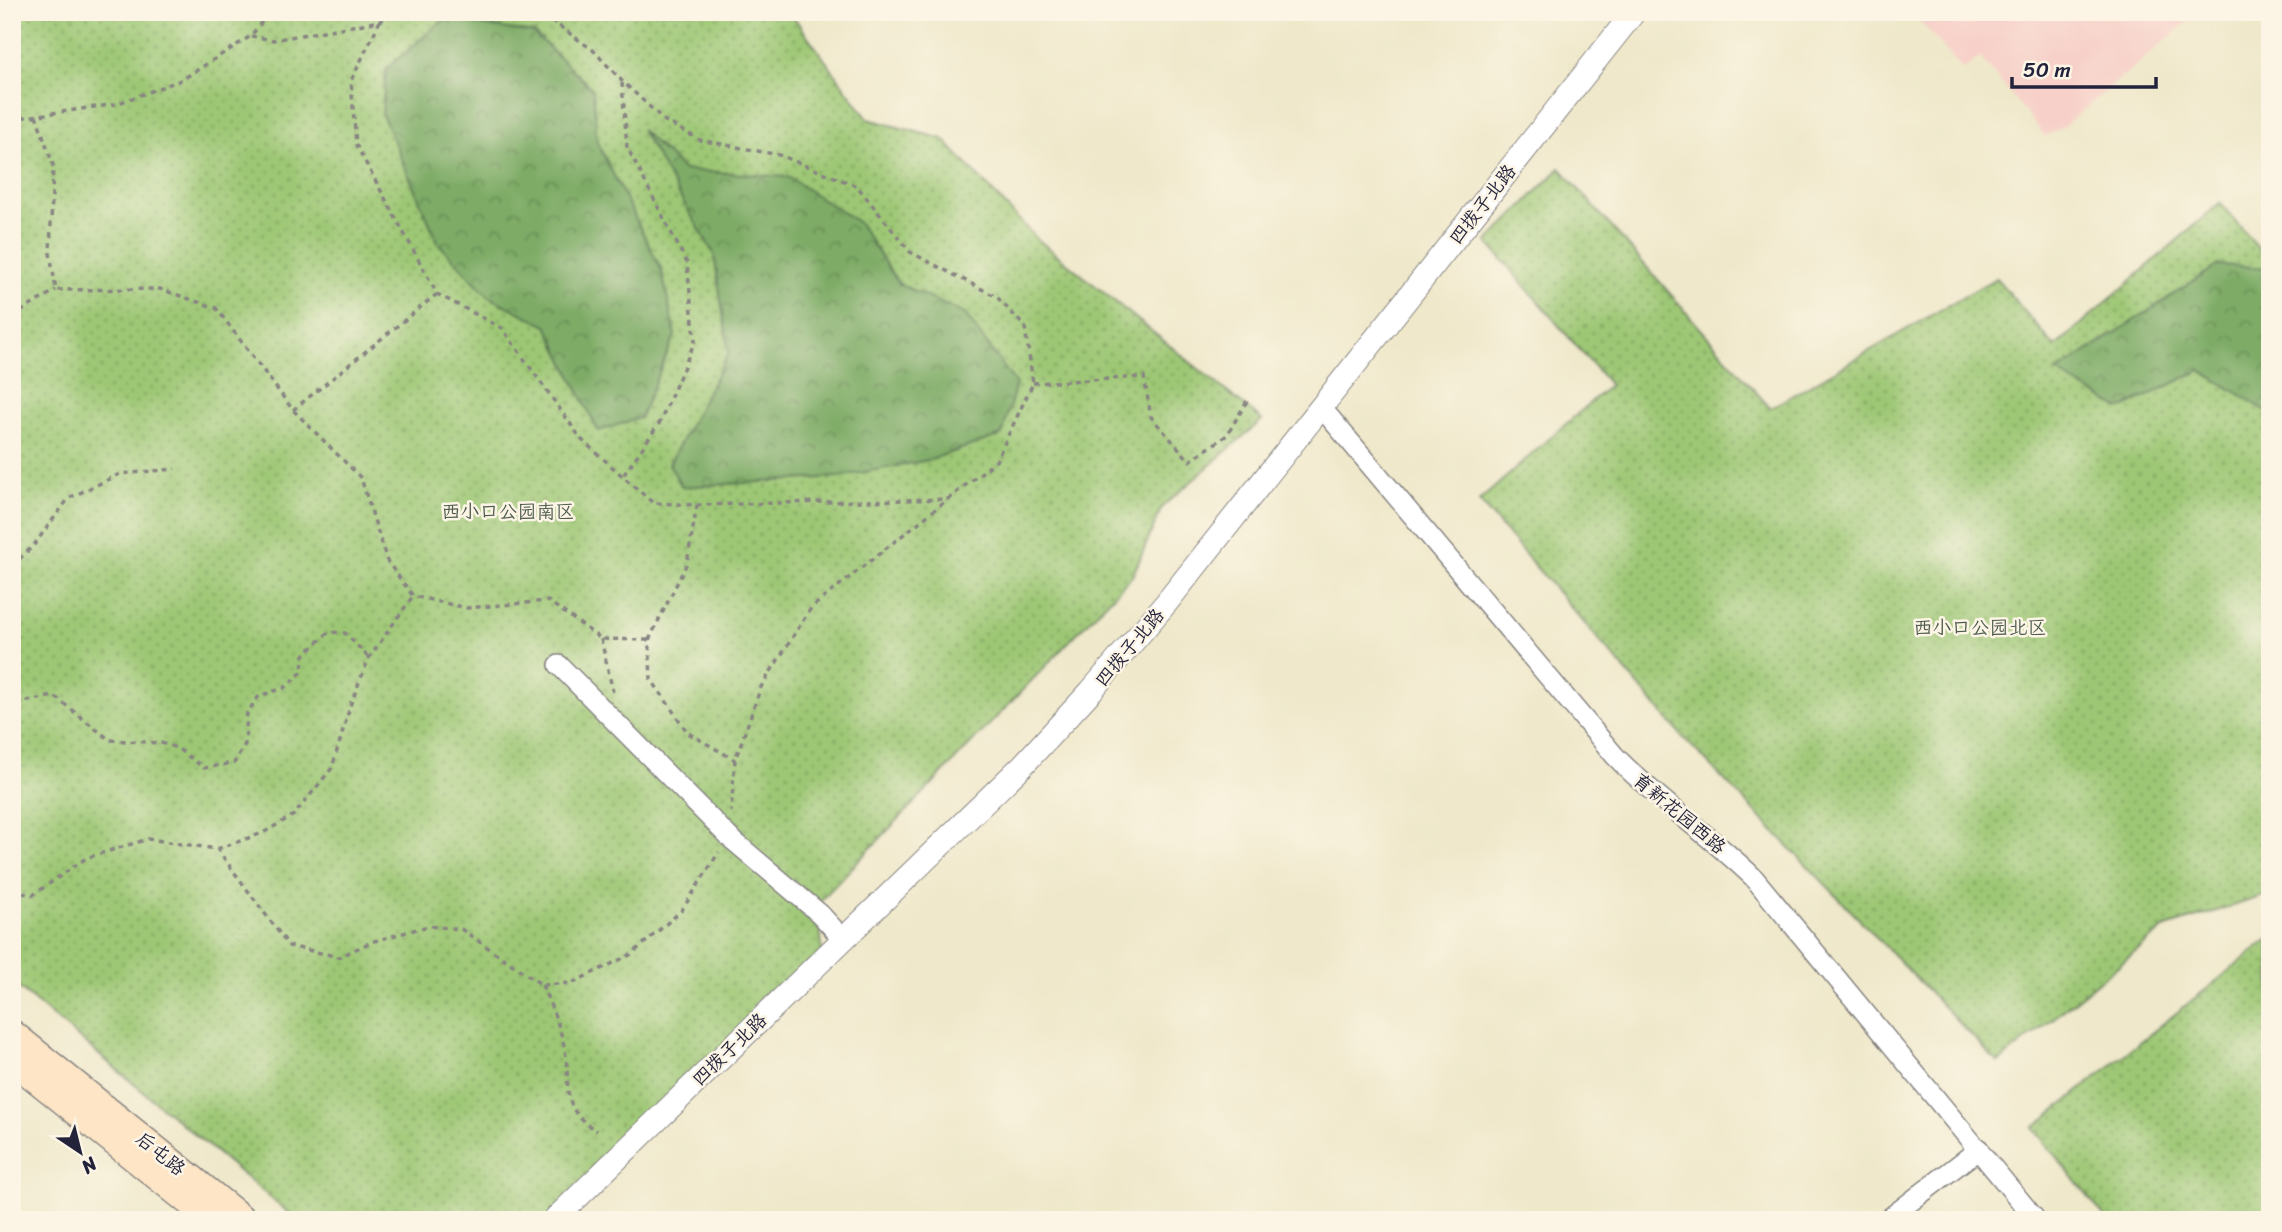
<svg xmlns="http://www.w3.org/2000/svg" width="2282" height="1232" font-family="Sriracha,'LXGW WenKai TC',sans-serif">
<defs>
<pattern id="grass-dots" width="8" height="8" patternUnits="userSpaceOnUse" patternTransform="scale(1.75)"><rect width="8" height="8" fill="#9dc774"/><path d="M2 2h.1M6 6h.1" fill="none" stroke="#80a160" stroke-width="1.8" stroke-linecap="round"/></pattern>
<pattern id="forest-crowns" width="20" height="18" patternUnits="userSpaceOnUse" patternTransform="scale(1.75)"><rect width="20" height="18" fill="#7eac66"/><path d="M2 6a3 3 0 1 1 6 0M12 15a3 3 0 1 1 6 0" fill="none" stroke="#678c55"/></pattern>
</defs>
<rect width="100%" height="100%" fill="#fcf5e5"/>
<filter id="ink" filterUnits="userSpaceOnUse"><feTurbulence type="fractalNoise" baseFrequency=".0143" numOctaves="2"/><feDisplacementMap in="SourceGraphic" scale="14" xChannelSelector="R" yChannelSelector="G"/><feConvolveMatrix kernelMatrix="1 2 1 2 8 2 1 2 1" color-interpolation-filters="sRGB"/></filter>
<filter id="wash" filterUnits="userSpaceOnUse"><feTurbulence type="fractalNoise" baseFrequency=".00686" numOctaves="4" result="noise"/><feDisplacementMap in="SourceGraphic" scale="28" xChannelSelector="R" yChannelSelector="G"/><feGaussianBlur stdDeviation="1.57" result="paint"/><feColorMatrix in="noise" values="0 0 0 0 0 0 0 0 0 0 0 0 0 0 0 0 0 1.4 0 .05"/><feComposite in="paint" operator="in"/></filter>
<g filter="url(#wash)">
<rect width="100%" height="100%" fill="#efe8ca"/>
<polygon fill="#f7d1c9" points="1912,12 2199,12 2062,128 2045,136 1980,57 1963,70"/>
<g fill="url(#grass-dots)" stroke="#607458" stroke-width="2">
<polygon points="12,12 790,12 868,119 943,139 1036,238 1262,420 1162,507 1133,575 819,902 822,951 548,1220 297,1220 12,982"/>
<polygon points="1560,168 1770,408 1996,278 2055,347 2220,203 2270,262 2270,894 2166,927 1998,1063 1682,736 1479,501 1610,385 1487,242"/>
<polygon points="2270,938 2270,1220 2107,1220 2033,1128"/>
</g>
<g fill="url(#forest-crowns)" stroke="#506750" stroke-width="2">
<polygon points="444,19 534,33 593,90 597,142 662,271 675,335 640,418 598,431 547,326 489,297 438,243 382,114 386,69"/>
<polygon points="641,130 684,170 788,177 859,223 899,284 965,314 1016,384 1002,435 929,460 838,477 682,487 669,464 729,352 714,254"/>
<polygon points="2218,265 2270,268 2270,413 2200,370 2121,409 2056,372"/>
</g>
</g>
<g filter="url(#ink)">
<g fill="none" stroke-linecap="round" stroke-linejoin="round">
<g stroke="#888582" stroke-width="22">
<g id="minor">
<path d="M1321 407 1615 756C1658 801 1710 835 1754 878L2036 1220"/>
<polyline points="559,665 729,837 820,914 843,939"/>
<polyline points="1887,1220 1979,1149"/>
</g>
</g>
<g stroke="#888582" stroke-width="25">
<polyline id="tertiary" points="554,1220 1022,766 1091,691 1167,602 1634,12"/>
</g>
<g stroke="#888582" stroke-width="29">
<g id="secondary">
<polyline points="12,1033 244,1220"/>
<polyline points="12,1060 211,1220"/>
</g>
</g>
<g stroke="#888582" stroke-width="3.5" stroke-dasharray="5 5" stroke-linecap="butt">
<polyline points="522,12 555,23 593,50 622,81 665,121 700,140 779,155 857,186 910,252 997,297 1025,327 1033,383 996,461 811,608 761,687 735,760 731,812"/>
<polyline points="380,21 351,81 356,145 423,268 437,294 502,328 582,440 653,503 697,505 948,499"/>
<polyline points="555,23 560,12"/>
<polyline points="251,36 273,40 380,21 402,12"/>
<polyline points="622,83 627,147 687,263 695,341 660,422 623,476"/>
<polyline points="36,115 53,165 50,253 56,290 160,289 216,308 293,410 361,478 387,561 413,596 467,608 548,601 601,639 649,640"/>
<polyline points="12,119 116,104 183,79 251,36 269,12"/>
<polyline points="12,317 56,290"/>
<polyline points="1033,383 1144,377 1151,417 1190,461 1227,435 1247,401"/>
<polyline points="293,410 437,294"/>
<polyline points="697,505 687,563 649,640 651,679 688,733 735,760"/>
<polyline points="12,566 34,545 69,498 120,474 175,469"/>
<polyline points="601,639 613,692"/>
<polyline points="12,714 22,702 54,696 110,740 161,743 177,748 204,768 234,763 245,744 247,713 259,696 284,688 301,673 304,655 329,632 345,633 369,658"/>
<polyline points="217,849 263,833 294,815 332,768 351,703 369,658 413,596"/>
<polyline points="12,891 33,895 86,858 148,839 217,849 289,946 339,957 371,942 428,926 461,929 542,985 572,983 632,954 682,910 719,852"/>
<path d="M542 985C550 1005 560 1025 564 1046 573 1085 556 1106 597 1131"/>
</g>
<use href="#minor" stroke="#fff" stroke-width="19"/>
<use href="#tertiary" stroke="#fff" stroke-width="23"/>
<use href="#secondary" stroke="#fde5c5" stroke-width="26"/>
</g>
</g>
<g text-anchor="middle" stroke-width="5" stroke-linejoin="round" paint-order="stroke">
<g font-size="19" fill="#22223b" stroke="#fcf5e5">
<text transform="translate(1482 204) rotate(-52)" y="7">四拨子北路</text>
<text transform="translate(1129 647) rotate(-50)" y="7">四拨子北路</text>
<text transform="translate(1680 813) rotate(40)" y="7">育新花园西路</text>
<text transform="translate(729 1049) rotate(-44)" y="7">四拨子北路</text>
<text transform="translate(161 1153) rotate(39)" y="7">后屯路</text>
</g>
<g font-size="19" fill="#4d5c4f" stroke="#fcf5e5">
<text x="508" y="518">西小口公园南区</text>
<text x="1980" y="634">西小口公园北区</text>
</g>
</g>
<rect width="2282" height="1232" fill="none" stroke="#fcf5e5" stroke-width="42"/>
<g transform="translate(80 1152) rotate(145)" stroke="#fcf5e5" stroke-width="5" paint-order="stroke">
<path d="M0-5L12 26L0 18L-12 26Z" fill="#22223b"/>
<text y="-10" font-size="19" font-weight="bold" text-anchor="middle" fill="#22223b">N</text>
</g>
<path d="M2012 77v10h144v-10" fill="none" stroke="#22223b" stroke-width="3.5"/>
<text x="2023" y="77" font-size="21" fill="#22223b" stroke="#fcf5e5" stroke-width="5" paint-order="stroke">50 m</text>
</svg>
